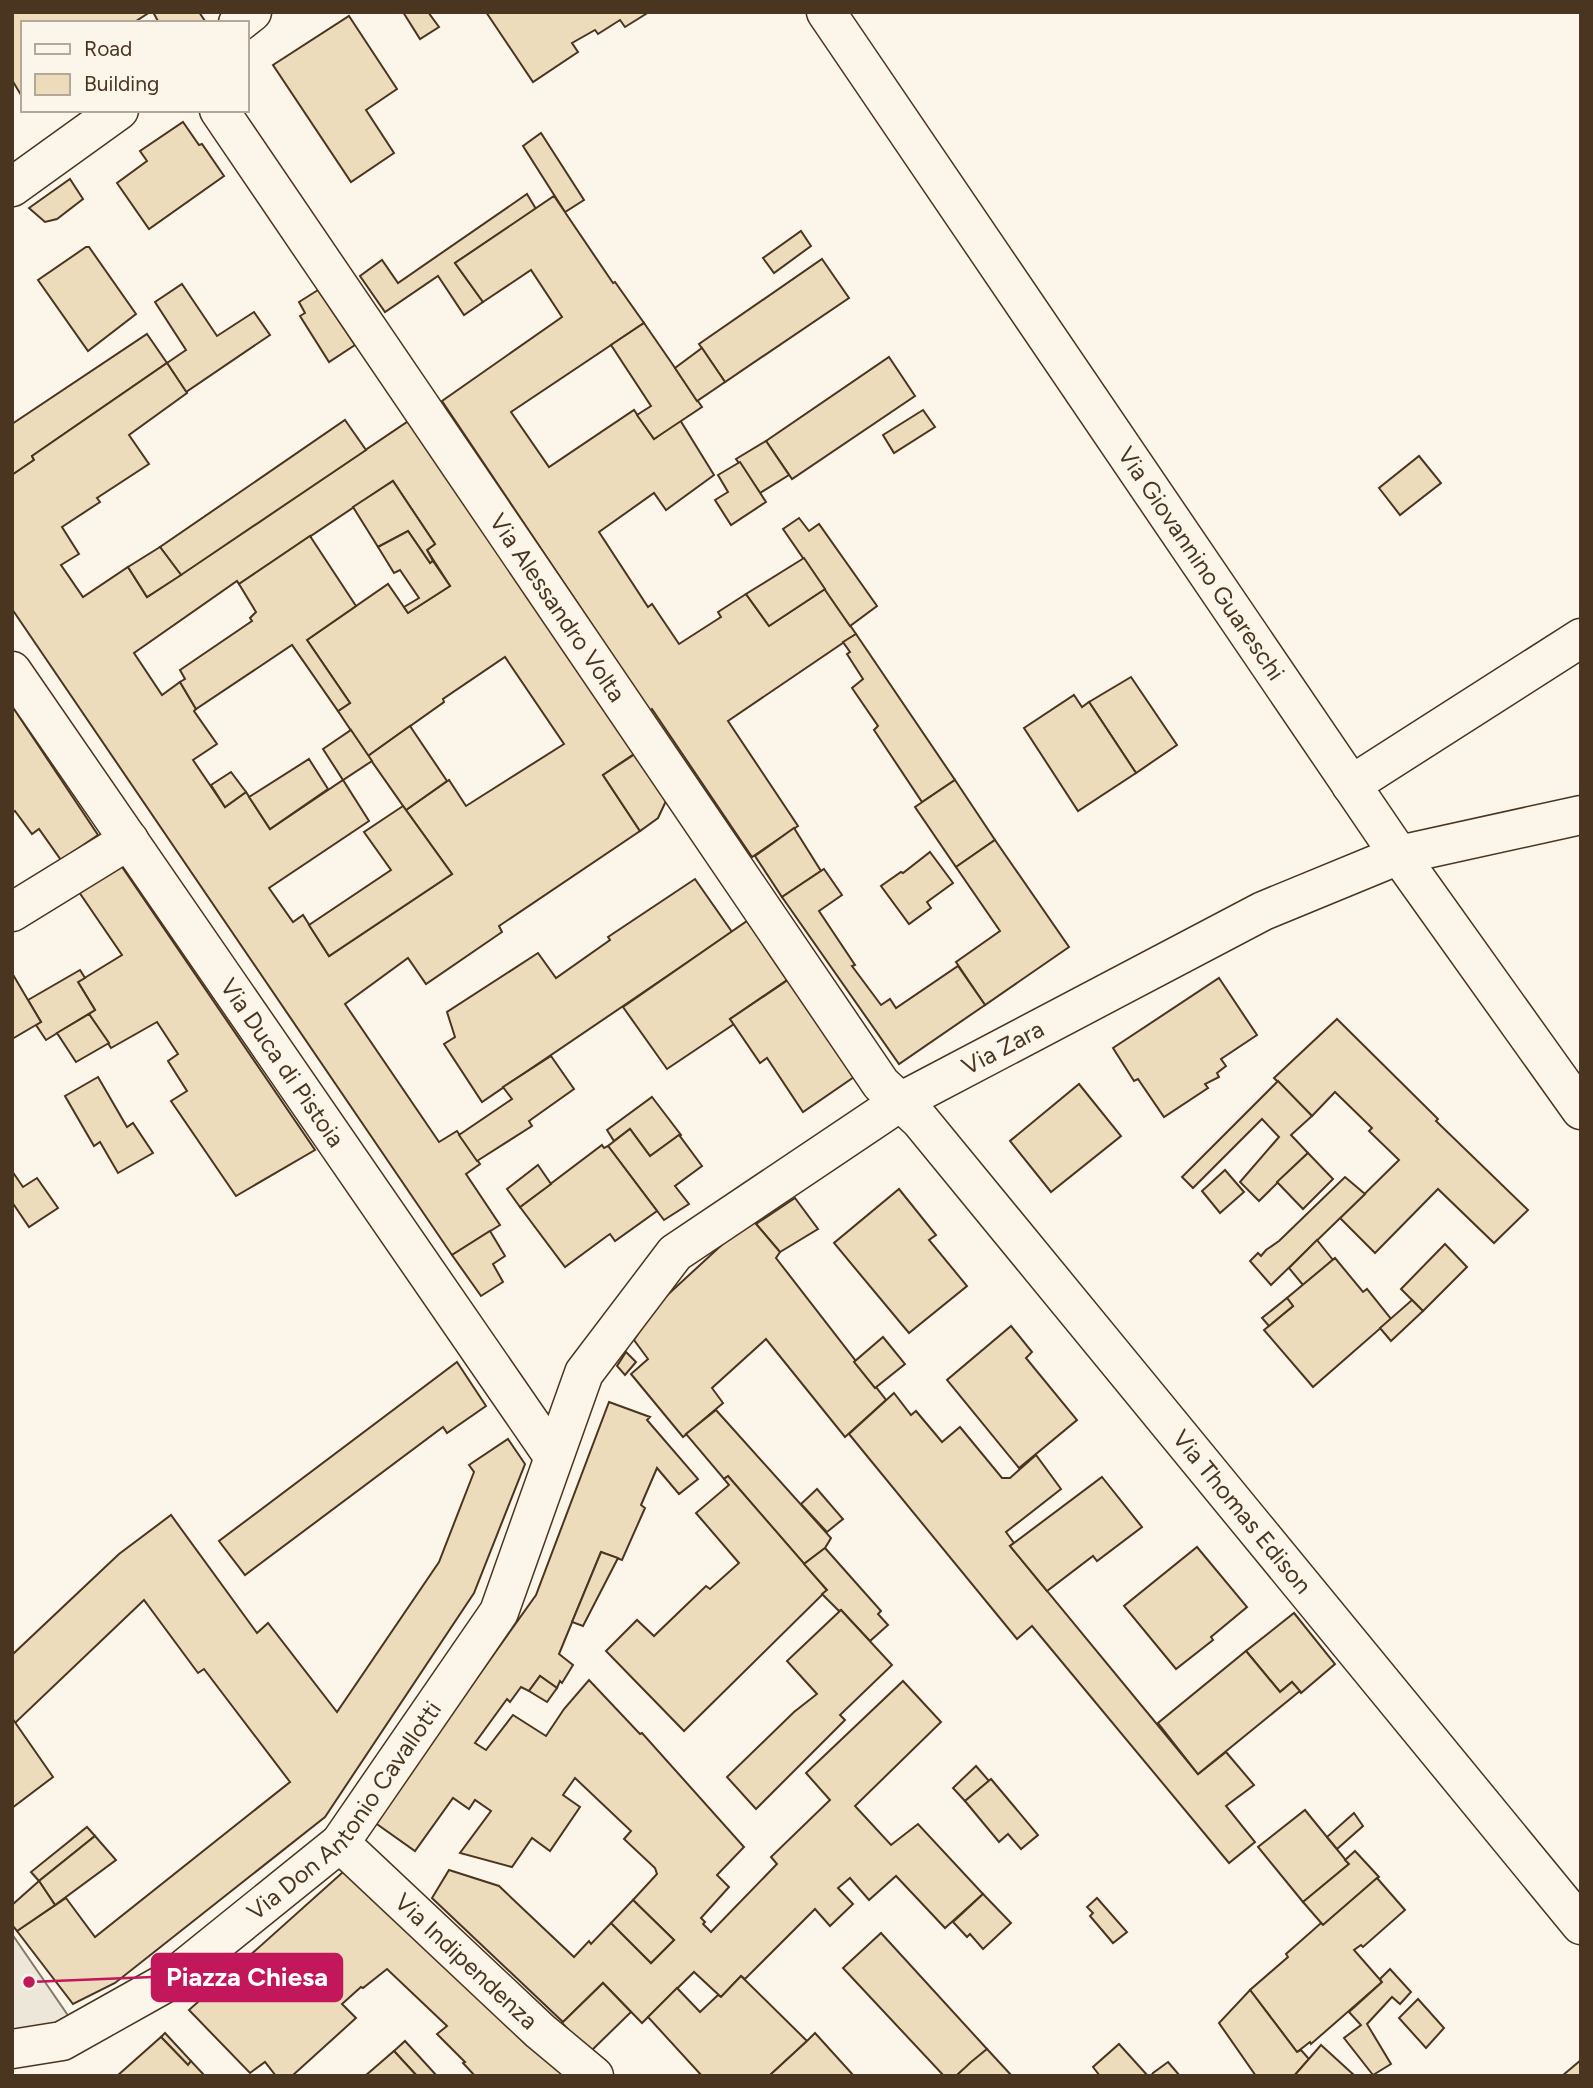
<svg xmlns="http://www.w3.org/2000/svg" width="1593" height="2088" font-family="Figtree,sans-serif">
<rect width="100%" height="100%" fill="#fbf6e9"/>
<polygon fill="#ede7d9" stroke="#887966" stroke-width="2" points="12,1934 78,2030 12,2049"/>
<g fill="#ecdcbc" stroke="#4a3520" stroke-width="2" fill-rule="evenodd">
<polygon points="12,12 150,12 133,23 23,23 23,94 21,95 12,80"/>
<polygon points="153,12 199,12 205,21 159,23"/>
<polygon points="403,12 428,12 439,27 420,39"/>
<polygon points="486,12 649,12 625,27 620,20 598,34 595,30 572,43 578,52 533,82"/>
<polygon points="349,16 397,89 366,110 394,153 351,182 273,65"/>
<polygon points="183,122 199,145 202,144 224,176 149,229 117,183 147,161 140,151"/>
<polygon points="541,133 584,200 565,212 523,146"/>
<polygon points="70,179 83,199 57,219 45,222 29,208"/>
<polygon points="527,194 536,209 455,263 483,302 464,315 438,276 385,312 360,276 382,260 398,283"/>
<polygon points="554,196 613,283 615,282 644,323 511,412 549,467 634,410 654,439 680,420 714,475 666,510 654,493 599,532 648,607 652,604 679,644 721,617 718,612 746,594 769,626 825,589 856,634 728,721 798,826 752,857 652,709 650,711 442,401 562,317 531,270 483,302 455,263"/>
<polygon points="801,231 811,246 774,273 763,258"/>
<polygon points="86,247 89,247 136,314 88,351 38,280"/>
<polygon points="822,259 849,298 725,382 699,344"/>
<polygon points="182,284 217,336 254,312 270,335 186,392 167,363 186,350 155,302"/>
<polygon points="318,290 355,345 329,362 300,316 305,313 299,302"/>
<polygon points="644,323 702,407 654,439 637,415 651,406 611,345"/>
<polygon points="147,334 167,363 32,456 34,460 12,475 12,424"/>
<polygon points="702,348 725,382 697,401 675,368"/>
<polygon points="889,357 915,396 792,479 766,441"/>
<path d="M167 363 187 393 129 435 149 464 97 498 100 502 62 527 79 554 61 565 83 597 128 567 147 597 413 418 637 752 603 775 640 831 499 926 502 932 426 984 408 958 345 1004 439 1142 457 1131 480 1164 466 1174 500 1225 452 1255 12 609V475L34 460 32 456ZM393 481 435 544 427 550 450 586 408 613 388 584 307 640 350 703 338 711 368 756 444 702 443 699 505 657 564 744 466 806 449 780 406 810 452 874 329 956 303 915 293 922 269 888 369 821 343 780 270 829 246 792 225 807 193 760 217 744 194 711 196 709 180 682 162 695 134 653 237 581 239 584Z"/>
<polygon points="923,410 935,427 894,453 883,435"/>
<polygon points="345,420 366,450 181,575 160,547"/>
<polygon points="766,441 789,475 760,493 736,459"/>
<polygon points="1419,456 1441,483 1400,515 1379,488"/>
<polygon points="740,462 766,502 731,525 715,500 728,492 718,475"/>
<polygon points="393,481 435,544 427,550 433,561 430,563 408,531 378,547 353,507"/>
<polygon points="799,518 809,531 819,524 877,606 850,626 783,529"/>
<polygon points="408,531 430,563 433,561 450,586 408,613 404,607 419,598 400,570 394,573 378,547"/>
<polygon points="310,536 356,606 307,640 350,703 338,711 292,645 196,709 180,682 185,679 180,670 252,621 250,618 256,612 239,584"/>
<polygon points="160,547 181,575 147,597 128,567"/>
<polygon points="804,558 825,589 769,626 746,594"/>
<polygon points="856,634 955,780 922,802 874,730 878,726 852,688 863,679 847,654 850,652 843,642"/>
<polygon points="1131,677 1177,745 1136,773 1089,702"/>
<polygon points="1074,695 1082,707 1089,702 1136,773 1078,811 1024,728"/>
<polygon points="12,706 98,835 61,860 39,829 32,834 15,811 12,813"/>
<polygon points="410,726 447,781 406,810 368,756"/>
<polygon points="351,730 372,761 343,780 323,749"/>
<polygon points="635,754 666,801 658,818 640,831 603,775"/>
<polygon points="309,759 328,789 270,829 249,797"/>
<polygon points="231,772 246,792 225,807 211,785"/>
<polygon points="955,780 995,840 956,867 915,807"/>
<polygon points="403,806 452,874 329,956 309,925 391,870 364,832"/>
<polygon points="794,828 821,871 782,897 755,856"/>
<polygon points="995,840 1069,947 985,1005 956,962 1000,931 956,867"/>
<polygon points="930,852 953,883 927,902 931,908 909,924 881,886 901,872 903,873"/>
<polygon points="120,864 315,1150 236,1196 171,1101 187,1091 168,1061 178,1054 157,1022 111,1048 89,1014 95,1010 78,982 122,955 79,892"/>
<polygon points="824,869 842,895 819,911 855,965 852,966 881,1005 890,999 896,1008 958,966 985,1005 899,1064 782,897"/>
<polygon points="695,879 732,932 482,1102 444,1044 455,1037 447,1012 538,953 556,978 610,940 608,937"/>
<polygon points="747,921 787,980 730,1019 734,1024 667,1069 623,1007"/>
<polygon points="80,970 85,978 78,982 95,1010 46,1040 36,1025 41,1022 28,1000"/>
<polygon points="12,973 41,1022 12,1039"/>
<polygon points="1219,978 1257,1035 1221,1059 1226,1066 1217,1073 1219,1077 1205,1084 1208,1088 1164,1117 1138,1079 1134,1081 1113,1048"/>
<polygon points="788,980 854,1077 803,1112 767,1058 760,1063 730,1019"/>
<polygon points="89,1014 109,1043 76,1062 57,1033"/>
<polygon points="1337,1019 1438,1119 1436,1121 1528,1210 1494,1243 1438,1189 1375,1253 1340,1218 1399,1160 1369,1131 1372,1128 1335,1092 1312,1116 1274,1078"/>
<polygon points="551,1056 574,1089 529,1121 532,1126 477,1161 459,1135 512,1099 503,1087"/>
<polygon points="98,1077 127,1127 133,1123 153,1153 118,1173 100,1142 94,1146 65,1096"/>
<polygon points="1278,1081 1312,1116 1291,1135 1308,1153 1259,1201 1240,1182 1279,1137 1262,1119 1193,1188 1182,1177"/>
<polygon points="1079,1084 1121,1136 1051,1192 1010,1141"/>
<polygon points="652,1097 681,1135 650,1156 630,1129 614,1141 607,1130"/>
<polygon points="630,1129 650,1156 679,1135 702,1166 675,1186 689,1204 664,1220 608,1146"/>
<polygon points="602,1145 604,1148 608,1146 657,1211 615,1241 610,1234 607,1236 565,1267 520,1207"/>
<polygon points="1308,1153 1333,1179 1303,1209 1277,1182"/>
<polygon points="538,1165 551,1184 520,1207 507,1189"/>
<polygon points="1225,1170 1244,1192 1220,1213 1202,1191"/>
<polygon points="12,1171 23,1187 37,1178 58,1208 29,1227 12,1202"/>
<polygon points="1345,1177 1365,1194 1271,1285 1250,1261 1258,1253 1261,1256 1266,1250 1279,1241"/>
<polygon points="899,1189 936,1235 929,1240 967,1286 909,1333 834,1243"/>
<polygon points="795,1198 818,1229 780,1252 756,1224"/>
<polygon points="751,1218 780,1252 776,1258 886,1400 845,1437 766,1339 712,1388 723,1403 683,1437 631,1374 648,1359 634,1340 641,1329 637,1323"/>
<polygon points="490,1231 505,1256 493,1264 503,1282 481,1296 452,1255"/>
<polygon points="1317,1240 1333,1260 1303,1285 1289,1268"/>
<polygon points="1445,1244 1467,1267 1423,1311 1401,1289"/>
<polygon points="1335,1258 1363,1292 1367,1289 1391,1319 1313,1387 1264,1330 1293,1306 1287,1298"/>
<polygon points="1287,1298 1293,1306 1269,1326 1262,1318"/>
<polygon points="1412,1300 1423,1311 1391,1341 1380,1328"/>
<polygon points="1011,1326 1032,1352 1026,1358 1077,1420 1019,1468 947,1380"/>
<polygon points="883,1337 905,1364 875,1388 854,1362"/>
<polygon points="626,1352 636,1362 625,1375 617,1366"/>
<polygon points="457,1362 486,1406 447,1433 443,1427 245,1575 219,1541"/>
<polygon points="894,1393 911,1415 916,1411 942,1442 960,1427 1002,1478 1010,1478 1036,1455 1061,1489 1006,1532 1014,1543 1010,1546 1198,1774 1226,1752 1254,1785 1226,1806 1255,1842 1229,1863 1032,1626 1017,1639 849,1434"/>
<polygon points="609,1402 650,1417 647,1420 698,1479 679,1494 657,1468 641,1505 645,1508 622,1560 601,1552 559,1654 573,1665 562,1683 560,1681 557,1688 540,1676 529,1691 521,1687 510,1702 507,1699 475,1743 486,1750 513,1715 546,1736 564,1709 589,1680 640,1734 642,1733 744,1847 717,1875 729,1887 701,1918 705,1922 703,1924 711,1932 777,1864 771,1857 830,1800 806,1773 903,1681 941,1722 855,1806 891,1845 918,1824 983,1894 945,1928 896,1876 869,1900 850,1878 838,1888 853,1904 830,1926 815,1909 745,1979 741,1976 721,1997 694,1972 642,2023 603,1983 563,2022 432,1898 449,1870 499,1886 574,1957 589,1941 591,1944 611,1923 651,1963 674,1940 633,1900 657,1874 655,1868 624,1839 631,1831 575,1778 563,1795 580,1807 550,1851 532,1838 512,1867 460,1853 491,1811 475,1800 469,1809 453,1798 415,1851 374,1822 536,1595"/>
<polygon points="716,1410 831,1538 825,1548 804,1564 728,1476 724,1479 686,1434"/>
<polygon points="508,1439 525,1464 474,1593 325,1817 115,1983 73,2004 17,1931 66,1898 95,1937 290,1782 204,1669 198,1673 144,1600 15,1723 12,1718 12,1655 119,1554 171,1515 257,1633 268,1623 337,1712 439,1562 474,1472 469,1465"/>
<polygon points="728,1476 827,1590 684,1731 606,1651 637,1620 654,1636 706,1586 710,1589 739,1563 696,1513 729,1485 724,1479"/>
<polygon points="1102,1477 1142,1527 1097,1561 1093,1556 1047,1591 1010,1546"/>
<polygon points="817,1489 843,1519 827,1532 801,1504"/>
<polygon points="1197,1547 1247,1607 1211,1637 1213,1640 1176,1669 1124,1606"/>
<polygon points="825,1548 881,1611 878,1614 888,1625 870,1641 841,1610 839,1611 822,1594 827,1590 804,1564"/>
<polygon points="601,1552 618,1558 583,1626 572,1622"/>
<polygon points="841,1610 892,1665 840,1715 845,1720 756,1809 727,1777 794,1712 817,1694 787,1661"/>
<polygon points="1294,1613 1335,1664 1301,1693 1292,1682 1280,1692 1246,1651"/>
<polygon points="1246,1651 1280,1692 1292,1682 1300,1691 1198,1774 1158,1723"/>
<polygon points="540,1676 557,1688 547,1702 529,1691"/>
<polygon points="12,1718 53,1777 12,1808"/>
<polygon points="976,1766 989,1781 965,1801 953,1788"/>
<polygon points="991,1779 1038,1835 1021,1849 1008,1834 999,1842 965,1801"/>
<polygon points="1305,1810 1349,1864 1303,1902 1258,1847"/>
<polygon points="1354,1813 1363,1826 1337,1849 1327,1837"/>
<polygon points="87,1827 95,1836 39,1881 31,1872"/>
<polygon points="95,1836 116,1860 55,1905 39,1881"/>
<polygon points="1355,1851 1379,1877 1323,1925 1303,1902 1349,1864 1345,1860"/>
<polygon points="343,1872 378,1901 571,2076 475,2076 463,2063 465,2062 437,2034 447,2026 387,1969 363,1988 361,1987 342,2004 356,2018 292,2076 276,2076 265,2062 250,2073 189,2010"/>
<polygon points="1377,1878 1405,1910 1363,1947 1361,1945 1354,1950 1382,1982 1311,2044 1310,2042 1297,2052 1250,1990 1288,1957 1286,1954 1321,1923 1323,1925"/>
<polygon points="39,1881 55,1905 17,1931 12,1925 12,1905"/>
<polygon points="983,1894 1011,1923 983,1949 970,1934 967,1937 953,1922"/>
<polygon points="1097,1898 1127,1932 1113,1943 1090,1916 1093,1913 1087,1907"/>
<polygon points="633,1900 674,1940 651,1963 611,1923"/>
<polygon points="881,1933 987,2049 956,2076 944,2076 843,1968"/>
<polygon points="1390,1969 1411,1992 1400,2004 1392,1997 1367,2024 1391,2064 1373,2075 1344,2038 1361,2025 1349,2012 1382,1982 1380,1979"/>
<polygon points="741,1976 807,2041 769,2076 702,2076 648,2017 677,1988 700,2012 718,1995 721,1997"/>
<polygon points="603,1983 631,2012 590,2052 562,2023"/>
<polygon points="1250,1990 1297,2052 1301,2050 1309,2059 1294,2076 1256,2076 1219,2023"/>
<polygon points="1418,1999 1444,2028 1426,2048 1399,2018"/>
<polygon points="165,2033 191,2061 188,2065 161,2037"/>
<polygon points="815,2033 854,2076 769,2076 807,2041"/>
<polygon points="161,2037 188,2065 191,2061 205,2076 117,2076"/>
<polygon points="405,2041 437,2076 417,2076 394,2051"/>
<polygon points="1119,2044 1148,2076 1100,2076 1093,2067"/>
<polygon points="1321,2045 1355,2076 1294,2076"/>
<polygon points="987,2049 1012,2076 956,2076 971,2062"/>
<polygon points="394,2051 417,2076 365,2076"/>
<polygon points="1581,2060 1581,2076 1562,2076"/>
<polygon points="1168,2062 1180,2076 1151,2076 1153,2073"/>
</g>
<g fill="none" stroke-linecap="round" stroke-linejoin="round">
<g stroke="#4a3520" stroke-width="41">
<g id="minor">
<path id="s1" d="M826 12 1399 855 1581 1110"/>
<polyline points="238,23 252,12"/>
<path id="s2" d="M219 110 881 1084 920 1120 1581 1925"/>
<polyline points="12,187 119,110"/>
<path id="s3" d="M12 671 553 1456"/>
<polyline points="1351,785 1581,638"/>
<polyline points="12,912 129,840"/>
<path id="s4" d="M340 1843 540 2031 594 2076"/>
<path id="s5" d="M12 2049 62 2041 169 1981 340 1843 499 1612 584 1373 675 1253 900 1102 1263 911 1399 855 1581 815"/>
</g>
</g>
<use href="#minor" stroke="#fbf6e9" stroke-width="38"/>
</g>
<g text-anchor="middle" stroke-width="5" stroke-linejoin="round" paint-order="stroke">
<g font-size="24" fill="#4a3520" stroke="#fbf6e9">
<text dy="8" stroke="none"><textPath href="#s1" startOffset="667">Via Giovannino Guareschi</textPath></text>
<text dy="8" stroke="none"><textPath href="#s2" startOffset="602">Via Alessandro Volta</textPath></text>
<text dy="8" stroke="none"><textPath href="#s5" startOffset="1465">Via Zara</textPath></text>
<text dy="8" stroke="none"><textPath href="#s3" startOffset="476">Via Duca di Pistoia</textPath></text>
<text dy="8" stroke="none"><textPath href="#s2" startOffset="1738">Via Thomas Edison</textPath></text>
<text dy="8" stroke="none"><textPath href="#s5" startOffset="420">Via Don Antonio Cavallotti</textPath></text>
<text dy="8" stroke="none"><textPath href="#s4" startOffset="173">Via Indipendenza</textPath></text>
</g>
</g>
<path fill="none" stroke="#c2185b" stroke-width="2.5" d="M29 1982L152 1977"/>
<circle fill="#c2185b" stroke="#fbf6e9" stroke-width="2.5" cx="29" cy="1982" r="7"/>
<rect fill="#c2185b" stroke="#c2185b" stroke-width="2.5" x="152" y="1954" width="190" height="47" rx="7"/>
<g font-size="26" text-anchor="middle" font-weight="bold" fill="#fff">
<text x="247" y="1986">Piazza Chiesa</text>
</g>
<rect width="1593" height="2088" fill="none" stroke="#4a3520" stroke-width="28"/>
<rect x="21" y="21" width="228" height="91" fill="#fbf6e9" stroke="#b4a999" stroke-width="2"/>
<rect x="35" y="44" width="35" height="10" fill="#fbf6e9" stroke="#b4a999" stroke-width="2"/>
<text x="84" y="56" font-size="21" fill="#4a3520">Road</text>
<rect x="35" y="74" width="35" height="21" fill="#ecdcbc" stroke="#b4a999" stroke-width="2"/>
<text x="84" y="91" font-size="21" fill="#4a3520">Building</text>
</svg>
